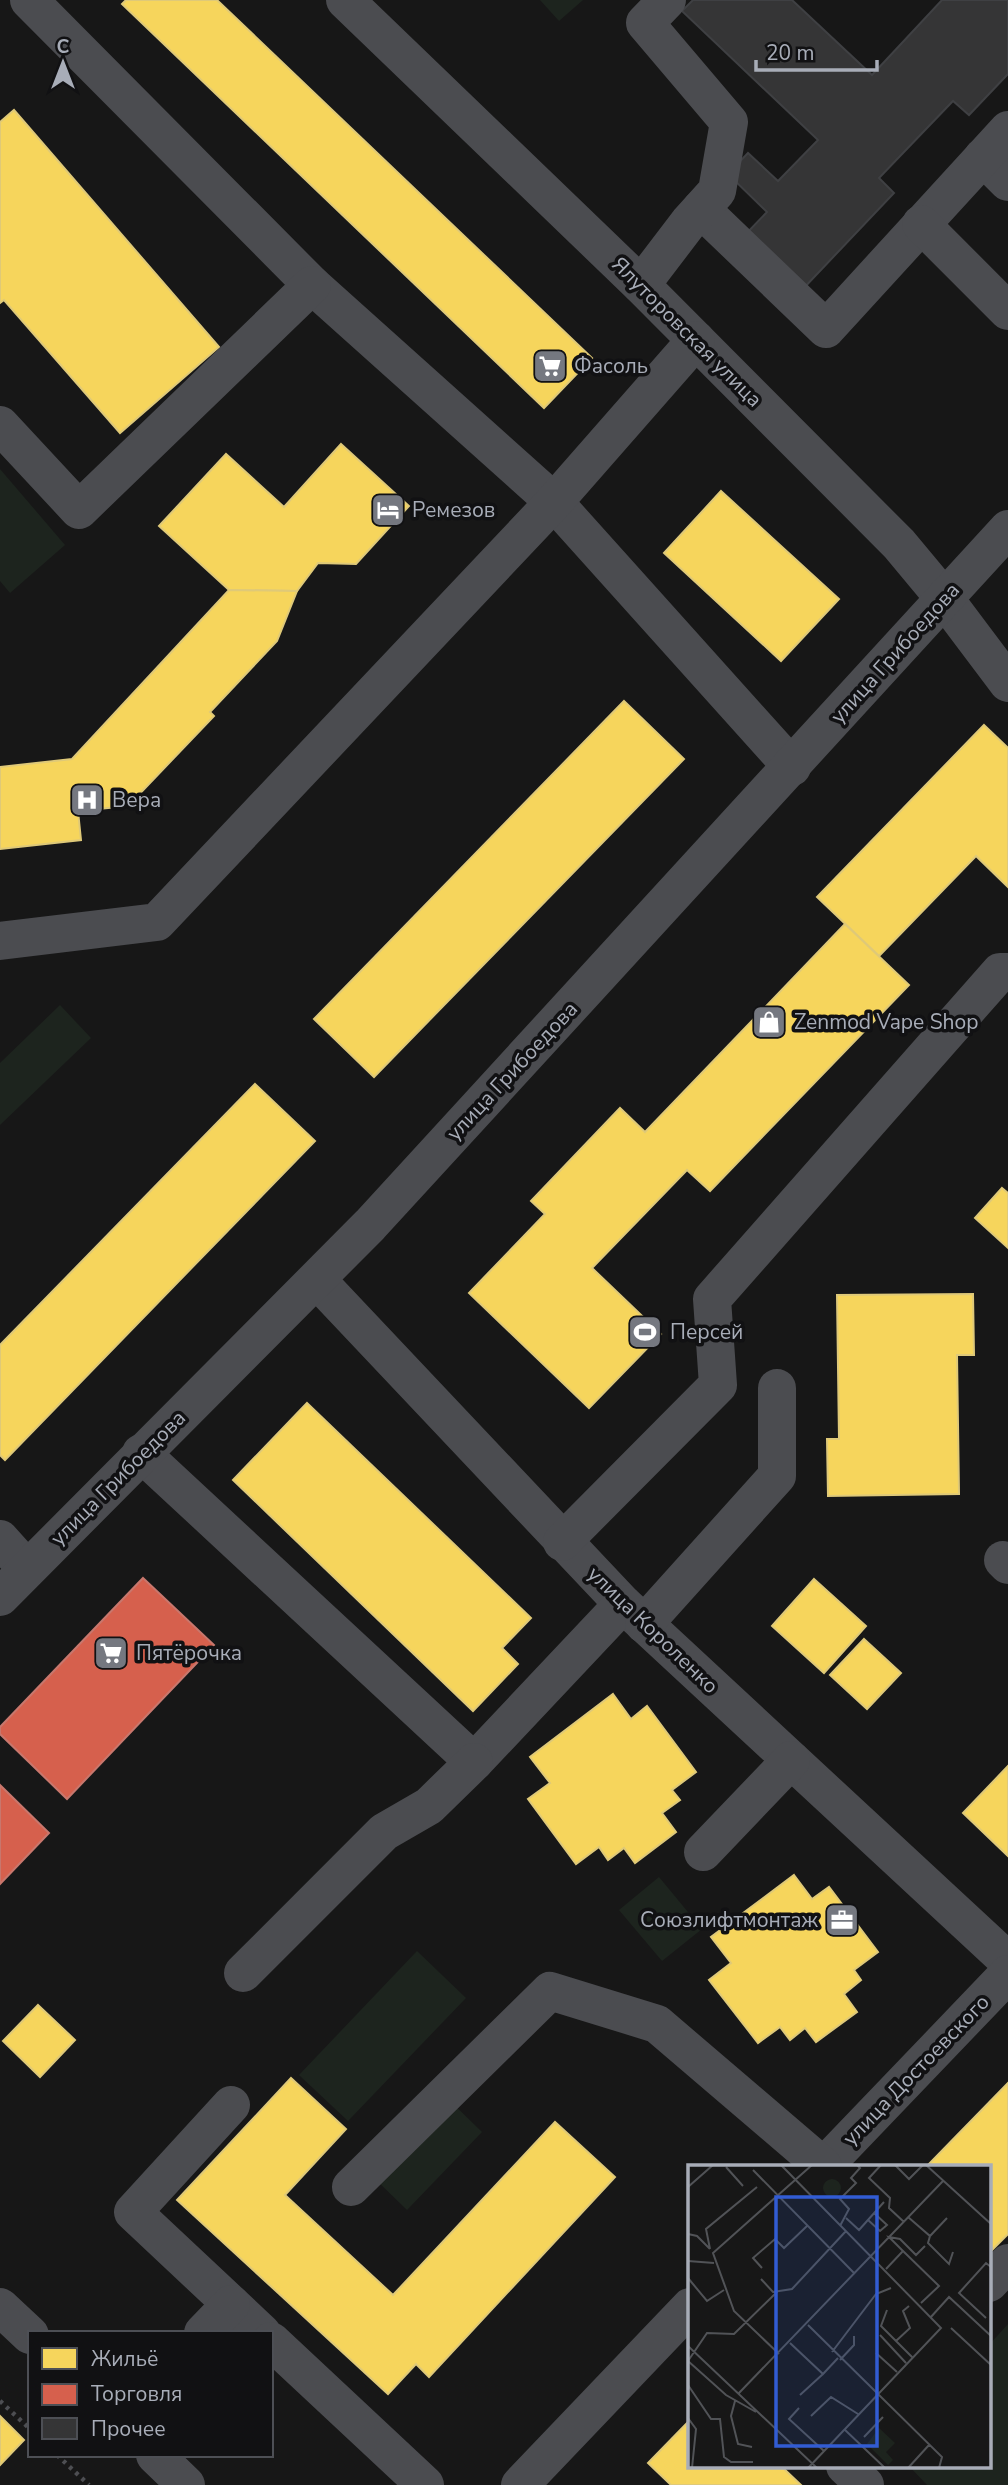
<svg xmlns="http://www.w3.org/2000/svg" width="1008" height="2485" font-family="'Nunito Sans',sans-serif">
<rect width="100%" height="100%" fill="#171717"/>
<g fill="#1d241e">
<polygon points="540,0 583,0 559,21"/>
<polygon points="0,469 65,545 10,593 0,581"/>
<polygon points="60,1005 91,1038 0,1125 0,1063"/>
<polygon points="659,1877 702,1929 662,1961 619,1910"/>
<polygon points="417,1951 466,1998 348,2121 299,2075"/>
<polygon points="445,2096 482,2132 407,2210 370,2174"/>
<polygon points="1008,2324 1008,2485 927,2485 909,2466 989,2466 989,2345"/>
</g>
<g fill="#f6d55c" stroke="#dfc978" stroke-width="2">
<polygon points="126,0 217,0 592,358 544,408 122,4"/>
<polygon points="14,110 219,347 120,433 4,300 0,303 0,122"/>
<polygon points="341,444 409,506 356,564 318,563 297,591 229,590 159,526 226,454 284,507"/>
<polygon points="721,491 839,599 781,661 664,553"/>
<polygon points="229,590 297,591 277,641 210,712 214,716 128,806 78,811 81,840 0,849 0,767 72,759"/>
<polygon points="624,701 684,759 374,1077 314,1019"/>
<polygon points="984,725 1008,748 1008,887 976,856 879,956 817,897"/>
<polygon points="845,924 909,985 710,1191 687,1170 592,1268 661,1334 589,1408 469,1293 545,1214 531,1201 620,1108 645,1132"/>
<polygon points="255,1084 315,1141 5,1460 0,1455 0,1345"/>
<polygon points="1002,1188 1008,1193 1008,1248 975,1218"/>
<polygon points="973,1294 974,1355 957,1355 959,1494 828,1496 827,1439 839,1439 837,1295"/>
<polygon points="307,1403 531,1618 502,1648 518,1664 473,1711 233,1480"/>
<polygon points="814,1579 866,1626 824,1673 772,1626"/>
<polygon points="864,1639 901,1673 867,1709 830,1675"/>
<polygon points="613,1694 631,1719 647,1706 696,1772 672,1790 680,1800 662,1813 676,1832 635,1863 624,1848 608,1860 599,1847 576,1864 528,1799 550,1783 530,1757"/>
<polygon points="1008,1766 1008,1856 963,1813"/>
<polygon points="794,1875 812,1899 829,1887 878,1952 854,1970 861,1980 844,1994 857,2012 816,2042 805,2028 790,2040 780,2027 758,2043 709,1980 731,1963 711,1937"/>
<polygon points="38,2005 75,2040 40,2077 3,2041"/>
<polygon points="291,2078 346,2129 285,2195 393,2295 555,2122 615,2177 429,2377 416,2364 388,2394 177,2200"/>
<polygon points="1008,2083 1008,2234 989,2253 989,2166 927,2166"/>
<polygon points="0,2416 24,2440 0,2465"/>
<polygon points="690,2420 690,2466 781,2466 801,2485 671,2485 648,2463"/>
</g>
<g fill="#d6604d" stroke="#c8776d" stroke-width="2">
<polygon points="143,1578 214,1645 67,1799 0,1734 0,1727"/>
<polygon points="0,1785 49,1833 0,1884"/>
</g>
<polygon fill="#353536" stroke="#3f4043" stroke-width="2" points="693,0 792,0 872,75 942,0 1008,0 1008,74 969,115 953,101 879,178 894,193 800,292 742,238 767,212 728,174 748,153 778,181 818,140 682,11"/>
<g fill="none" stroke-linecap="round" stroke-linejoin="round">
<g stroke="#4d4e52" stroke-width="4.5" stroke-dasharray="3.5 5" stroke-linecap="butt">
<polyline points="0,2401 30,2429"/>
<polyline points="57,2455 89,2485"/>
</g>
<g stroke="#4b4c50" stroke-width="38">
<polyline points="29,0 312,285 554,502 792,767"/>
<polyline points="345,0 641,285 899,544 944,598 1008,683"/>
<polyline points="983,157 1008,182"/>
<polyline points="701,209 826,329 1008,130"/>
<polyline points="921,224 1008,311"/>
<polyline points="641,285 689,222 717,191 729,122 645,23 667,0"/>
<polyline points="0,425 79,510 312,285"/>
<polyline points="0,941 157,922 554,502 696,340"/>
<polyline points="317,1280 623,1604 1008,1961"/>
<polyline points="141,1453 474,1762 623,1604"/>
<polyline points="0,1539 27,1569"/>
<polyline points="562,1542 718,1385 712,1299 1000,972 1008,972"/>
<polyline points="1003,1560 1008,1565"/>
<polyline points="0,1597 370,1225 1008,529"/>
<polyline points="644,1624 777,1476 777,1388"/>
<polyline points="703,1852 791,1760"/>
<polyline points="243,1973 384,1832 429,1806 474,1762"/>
<polyline points="231,2105 133,2212 262,2333"/>
<polyline points="824,2166 1008,1974"/>
<polyline points="351,2187 550,1991 657,2024 823,2166"/>
<polyline points="989,2283 1008,2263"/>
<polyline points="0,2307 30,2335"/>
<polyline points="203,2333 231,2304"/>
<polyline points="271,2341 425,2485"/>
<polyline points="155,2455 186,2485"/>
<polyline points="845,2466 865,2485"/>
<polyline points="520,2485 690,2307"/>
</g>
</g>
<defs>
<g id="supermarket-square" transform="scale(1.75)"><rect x="-9" y="-9" width="18" height="18" rx="4" fill="#757880" stroke="#111113"/><path d="M-6-5.5h2.5l.6 2H6L4.5 2H-2.5L-4.4-4H-6ZM-1.5 3.2a1.3 1.3 0 1 0 .1 0ZM3 3.2a1.3 1.3 0 1 0 .1 0Z" fill="#fff"/></g>
<g id="hotel-square" transform="scale(1.75)"><rect x="-9" y="-9" width="18" height="18" rx="4" fill="#757880" stroke="#111113"/><path d="M-6-4.5h1.5V1H6V5H4.5V3h-9V5H-6ZM-4 0a1.8 1.8 0 1 1 3.6 0ZM.5 0V-2.5h3Q6-2.5 6 0Z" fill="#fff"/></g>
<g id="hospital-square" transform="scale(1.75)"><rect x="-9" y="-9" width="18" height="18" rx="4" fill="#757880" stroke="#111113"/><path d="M-5-5h3v3.5h4V-5h3V5h-3V1.5h-4V5h-3Z" fill="#fff"/></g>
<g id="shop-square" transform="scale(1.75)"><rect x="-9" y="-9" width="18" height="18" rx="4" fill="#757880" stroke="#111113"/><path d="M-5-2.5h2.3a2.7 3.5 0 0 1 5.4 0H5L5.5 6h-11ZM-1.5-2.5h3a1.5 2.3 0 0 0-3 0Z" fill="#fff"/></g>
<g id="stadium-square" transform="scale(1.75)"><rect x="-9" y="-9" width="18" height="18" rx="4" fill="#757880" stroke="#111113"/><path d="M0-5a6.5 5 0 1 0 0 10a6.5 5 0 1 0 0-10ZM-3.5-1.8h7v3.6h-7Z" fill="#fff"/></g>
<g id="office-square" transform="scale(1.75)"><rect x="-9" y="-9" width="18" height="18" rx="4" fill="#757880" stroke="#111113"/><path d="M-6-3h4V-5.5h4V-3h4V5H-6ZM-1-4.5V-3h2v-1.5ZM-6 0V1H6V0Z" fill="#fff"/></g>
</defs>
<g fill-rule="evenodd">
<use href="#supermarket-square" x="550" y="366"/>
<use href="#hotel-square" x="388" y="510"/>
<use href="#hospital-square" x="87" y="800"/>
<use href="#shop-square" x="769" y="1022"/>
<use href="#stadium-square" x="645" y="1332"/>
<use href="#supermarket-square" x="111" y="1653"/>
<use href="#office-square" x="842" y="1920"/>
</g>
<g text-anchor="middle" stroke-width="7" stroke-linejoin="round" paint-order="stroke">
<g font-size="21" fill="#a8adb8" stroke="#111113">
<text transform="translate(687 332) rotate(45)" y="7">Ялуторовская улица</text>
<text transform="translate(895 653) rotate(-48)" y="7">улица Грибоедова</text>
<text transform="translate(512 1071) rotate(-47)" y="7">улица Грибоедова</text>
<text transform="translate(118 1478) rotate(-45)" y="7">улица Грибоедова</text>
<text transform="translate(653 1630) rotate(44)" y="7">улица Короленко</text>
<text transform="translate(916 2070) rotate(-46)" y="7">улица Достоевского</text>
</g>
<g font-size="21" fill="#a8adb8" stroke="#111113" text-anchor="start">
<text x="574" y="373">Фасоль</text>
<text x="412" y="517">Ремезов</text>
<text x="112" y="807">Вера</text>
<text x="794" y="1029">Zenmod Vape Shop</text>
<text x="670" y="1339">Персей</text>
<text x="136" y="1660">Пятёрочка</text>
<text x="818" y="1927" text-anchor="end">Союзлифтмонтаж</text>
</g>
</g>
<g transform="translate(688 2165)">
<rect width="303" height="303" fill="#171717"/>
<path d="M135 23a9 9 0 1 1 18 0a9 9 0 1 1-18 0ZM191 263 207 278 198 287 205 295 200 300 179 279Z" fill="#1d241e"/>
<path fill="none" stroke="#515357" stroke-width="2" d="M93 0 253 163 120 303M193 0 181 13 202 33 201 43 216 57M207 0 221 14 235 0M238 0 303 59M38 2 55 21M65 5 167 109M0 22 25 0M220 52 242 71 259 53M158 53 171 65 196 37M180 55 192 66 199 60 186 48M152 61 161 44 152 34 168 18 163 13 172 3 169 0M0 69 9 71 22 84M242 71 240 78 261 99 265 87M22 84 18 64 69 22M215 86 251 121 233 138M0 96 26 98M74 103 65 93 87 74 96 83 119 61M198 104 215 86 201 72 212 74 228 90 237 81M0 113 19 136 36 125M73 114 85 127 104 124 158 66M199 145 193 161 224 192M242 153 261 132 303 171M298 153 271 128 298 98 303 102M120 160 254 292 251 303M263 163 303 200M192 170 218 198M208 176 222 163 215 146 221 141M102 178 135 209 150 193M0 181 129 303M144 187 188 129 203 123M188 188 209 207M91 189 46 146 25 88 124 0M152 195 166 180V171M0 196 19 168 46 169 90 126M0 196 38 230 68 247M0 220 23 254H32L36 292 43 297H65M51 228 255 16M112 230 135 209M47 236 43 251 50 279 64 282M111 243 101 254 136 286M123 251 143 232 170 249M0 253 8 264 4 303M156 264 197 303M176 272 195 252M220 303 241 280"/>
<path fill="#325cd3" fill-opacity="0.15" stroke="#325cd3" stroke-width="3.5" d="M88 32H189V281H88Z"/>
<rect width="303" height="303" fill="none" stroke="#a8adb8" stroke-width="3.5"/>
</g>
<rect x="28" y="2331" width="245" height="126" fill="#111113" stroke="#4d4f55" stroke-width="2"/>
<rect x="42" y="2348" width="35" height="21" fill="#f6d55c" stroke="#4d4f55" stroke-width="2"/>
<text x="91" y="2366" font-size="21" fill="#a8adb8">Жильё</text>
<rect x="42" y="2384" width="35" height="21" fill="#d6604d" stroke="#4d4f55" stroke-width="2"/>
<text x="91" y="2401" font-size="21" fill="#a8adb8">Торговля</text>
<rect x="42" y="2418" width="35" height="21" fill="#353536" stroke="#4d4f55" stroke-width="2"/>
<text x="91" y="2436" font-size="21" fill="#a8adb8">Прочее</text>
<g transform="translate(63 63)" stroke="#111113" stroke-width="5" paint-order="stroke">
<path d="M0-5L12 26L0 18L-12 26Z" fill="#a8adb8"/>
<text y="-10" font-size="19" font-weight="bold" text-anchor="middle" fill="#a8adb8">С</text>
</g>
<path d="M756 60v10h121v-10" fill="none" stroke="#a8adb8" stroke-width="3.5"/>
<text x="766" y="60" font-size="21" fill="#a8adb8" stroke="#111113" stroke-width="5" paint-order="stroke">20 m</text>
</svg>
